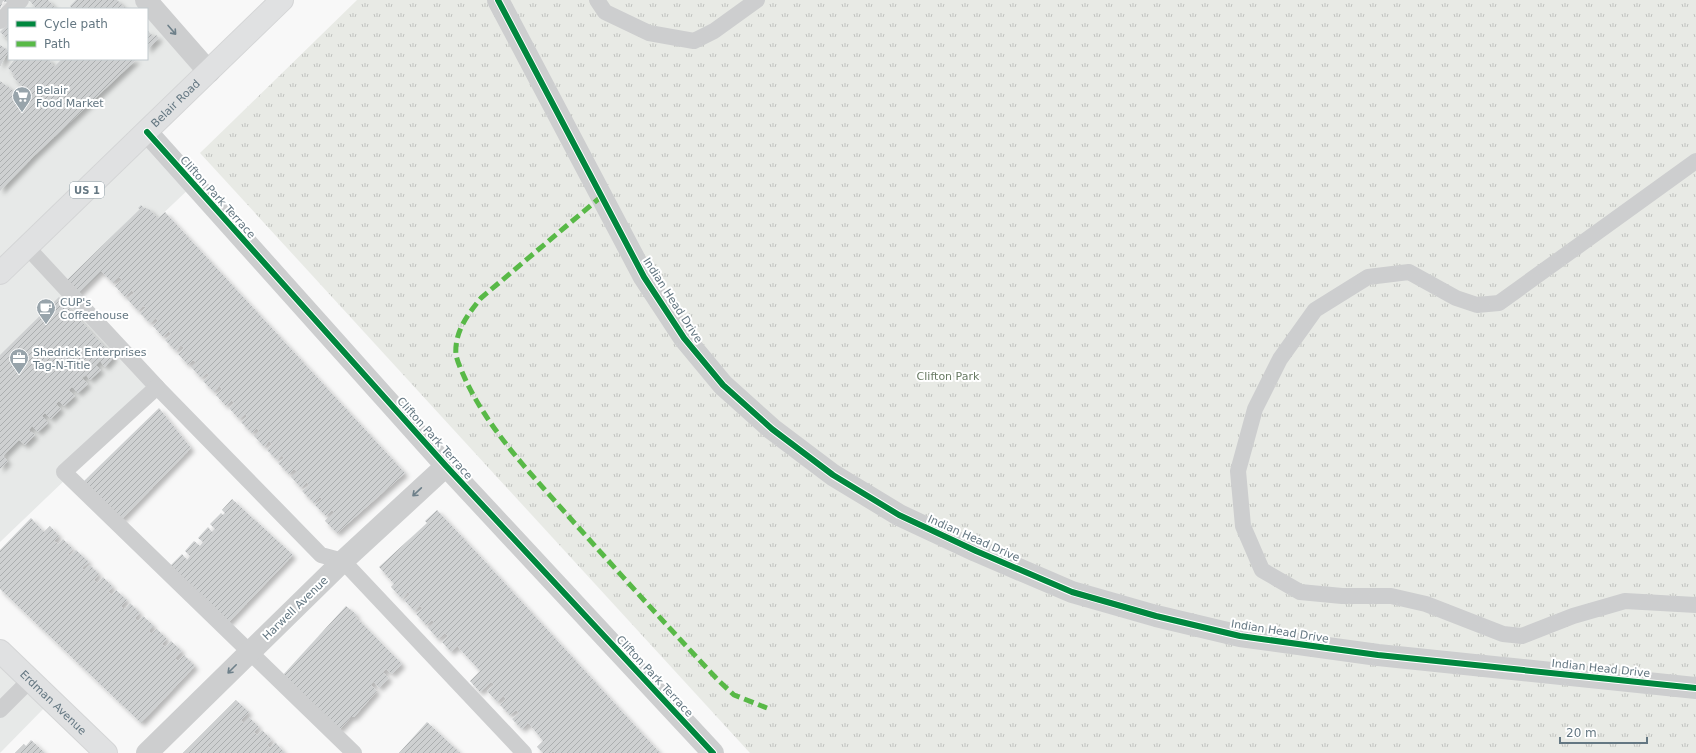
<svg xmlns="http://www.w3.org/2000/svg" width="1696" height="753" font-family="'DejaVu Sans',sans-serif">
<defs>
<pattern id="grass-tufts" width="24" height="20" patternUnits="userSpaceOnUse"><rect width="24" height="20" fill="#e8eae5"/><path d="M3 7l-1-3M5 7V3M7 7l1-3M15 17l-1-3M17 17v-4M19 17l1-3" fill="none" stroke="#c0c2bf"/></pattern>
<pattern id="building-hatch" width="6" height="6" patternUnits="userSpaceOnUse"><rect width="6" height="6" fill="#ced0d1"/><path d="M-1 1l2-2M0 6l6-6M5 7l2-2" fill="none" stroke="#abaeaf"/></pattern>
<filter id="shadow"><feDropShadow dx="3.5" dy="3.5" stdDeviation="2" flood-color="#0004"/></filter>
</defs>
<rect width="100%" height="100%" fill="#f8f8f8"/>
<g fill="#e7e9e8" fill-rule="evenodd">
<path d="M18 0H158L222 70 147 132 194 184 72 300 158 391 0 542V16ZM9 9H147V59H9Z"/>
<polygon points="0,662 47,705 0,753"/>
</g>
<polygon fill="url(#grass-tufts)" points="357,0 1696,0 1696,753 750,753 200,153"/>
<g fill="url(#building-hatch)" filter="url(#shadow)">
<polygon points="0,0 11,0 8,3 3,1 0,9"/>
<polygon points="29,0 48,0 56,9 37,9"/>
<polygon points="76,0 117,0 126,9 72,9 70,6"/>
<polygon points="9,23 9,40 0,32"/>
<polygon points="147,30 154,37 156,35 159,38 147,50"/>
<polygon points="0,45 9,51 0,66"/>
<polygon points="15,59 49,59 54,67 62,59 137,59 34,156 0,191 0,81 23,98 28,93 13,77 15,75 8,68"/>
<polygon points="141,205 144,208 149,209 158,218 165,212 405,473 337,533 325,521 334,512 332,510 326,516 315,505 322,499 320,497 314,503 302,491 309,485 307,482 301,488 291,477 297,471 294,469 289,474 278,463 284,458 282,455 277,460 267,450 272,444 269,441 264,447 254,436 259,431 257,428 252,433 241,422 247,416 245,414 239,419 229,408 234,403 232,400 226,406 216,395 222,389 219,386 214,392 203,381 209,375 207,373 201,378 191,367 196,362 193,360 188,365 178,354 184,348 181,345 176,351 165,340 171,334 169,331 163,337 153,326 158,321 156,318 150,323 140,313 146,307 143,306 138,311 127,299 134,293 132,290 125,297 115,286 122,280 119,277 113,283 101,271 77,295 65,282 140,209 138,208"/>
<polygon points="59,297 114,357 105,367 100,361 96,365 101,370 90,380 86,375 82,378 88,384 78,393 72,387 69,390 75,396 64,406 59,401 56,404 61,409 51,419 45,413 42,416 48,423 38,432 32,426 29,430 35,435 25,445 19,440 3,456 8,461 0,469 0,355"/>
<polygon points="159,408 191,448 121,520 82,483"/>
<polygon points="232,499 293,555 227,624 170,566 182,554 187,560 190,556 185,551 194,541 200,546 203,542 198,538 208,527 212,532 215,529 210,524 221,513 223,515 225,513 222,510"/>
<polygon points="437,510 478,554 660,753 555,753 553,751 551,753 543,753 537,747 543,741 531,726 528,723 522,729 512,719 519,713 516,710 510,715 500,705 506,699 503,696 497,702 487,691 494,685 491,682 480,692 470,681 480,671 457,646 451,652 442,642 448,636 445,633 438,639 428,628 434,622 432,620 426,625 416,614 423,608 420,606 414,611 404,600 410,594 408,592 402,599 391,587 394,584 379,567 427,523 425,521"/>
<polygon points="31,518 44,532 50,526 59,536 54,541 58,544 63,539 73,549 68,554 69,556 76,550 89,562 82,568 84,570 90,565 99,574 94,580 97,583 103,577 113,587 108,592 112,595 116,590 127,600 121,606 123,608 125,609 130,603 140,613 135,618 138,621 143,616 154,626 149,631 151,634 157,629 167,639 162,644 165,647 171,641 182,651 175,658 178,661 184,655 195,666 141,723 0,589 0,550"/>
<polygon points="346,606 357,615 355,616 402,664 392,674 386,669 383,672 389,678 379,688 374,682 371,685 377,691 354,717 351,717 339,730 282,676"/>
<polygon points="236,700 249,712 241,720 243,723 249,717 259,727 254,732 257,735 262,730 272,740 267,745 270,748 275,742 285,753 183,753"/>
<polygon points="427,722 456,749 460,753 399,753"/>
<polygon points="31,740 45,753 15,753 24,744 26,746"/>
</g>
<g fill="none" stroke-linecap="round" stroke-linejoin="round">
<g stroke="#d4d5d6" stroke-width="24">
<g id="primary">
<path id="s1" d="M0 273 282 0"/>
<path id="s2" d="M0 651 106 753"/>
</g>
</g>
<g stroke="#cdcecf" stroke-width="16">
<polyline points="597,0 605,12 649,33 694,41 714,31 757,0"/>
<polyline points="12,9 21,0"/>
<polyline points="0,21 9,12"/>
<polyline points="1696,161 1499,303 1477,305 1456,298 1409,272 1368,277 1315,310 1280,359 1255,409 1238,471 1243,526 1262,570 1300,592 1342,596 1391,596 1426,604 1503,634 1522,636 1573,616 1625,601 1696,605"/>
<polyline points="27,247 157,387 321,555 343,561 524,753"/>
<polyline points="157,387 64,472 354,753"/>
<polyline points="0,710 30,680"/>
</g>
<g stroke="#cdcecf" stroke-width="22">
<polyline points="146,0 209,72"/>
<polyline points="498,0 644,277 684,338 723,385 772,429 833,475 899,515 976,551 1072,592 1156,616 1240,636 1378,655 1696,688"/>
<polyline points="147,132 446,466 713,753"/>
<polyline points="147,753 343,561 446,466"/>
</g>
<use href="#primary" stroke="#e0e1e2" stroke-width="22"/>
<path stroke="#58b947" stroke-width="5" stroke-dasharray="10 5" stroke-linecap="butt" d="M602 196 481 298C468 314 454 332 456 355 458 364 463 374 467 383 492 434 533 476 570 518 619 573 668 627 719 681L734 695 767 708"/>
<g stroke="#fff" stroke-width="8">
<g id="cycleway">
<polyline points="498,0 644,277 684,338 723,385 772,429 833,475 899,515 976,551 1072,592 1156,616 1240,636 1378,655 1696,688"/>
<polyline points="147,132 446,466 713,753"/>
</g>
</g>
<use href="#cycleway" stroke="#00873e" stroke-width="6"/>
</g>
<defs><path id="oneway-shaft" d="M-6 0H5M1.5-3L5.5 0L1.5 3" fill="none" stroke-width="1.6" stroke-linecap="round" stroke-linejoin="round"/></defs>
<g stroke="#6e808a">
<use href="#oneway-shaft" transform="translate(172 30) rotate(49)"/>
<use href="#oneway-shaft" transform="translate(417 492) rotate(137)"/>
<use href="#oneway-shaft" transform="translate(232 669) rotate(135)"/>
</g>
<defs>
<g id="supermarket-pin" transform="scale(1)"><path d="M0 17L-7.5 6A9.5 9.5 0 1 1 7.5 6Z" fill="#98a4ab" stroke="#fff"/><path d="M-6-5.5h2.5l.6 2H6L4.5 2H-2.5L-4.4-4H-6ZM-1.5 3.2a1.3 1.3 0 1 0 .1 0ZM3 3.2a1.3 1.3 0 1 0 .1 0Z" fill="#fff"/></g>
<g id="cafe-pin" transform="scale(1)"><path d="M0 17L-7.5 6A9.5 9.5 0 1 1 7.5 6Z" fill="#98a4ab" stroke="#fff"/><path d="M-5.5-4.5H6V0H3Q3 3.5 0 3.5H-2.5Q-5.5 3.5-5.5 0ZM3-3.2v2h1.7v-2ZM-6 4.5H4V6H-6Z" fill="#fff"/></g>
<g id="office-pin" transform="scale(1)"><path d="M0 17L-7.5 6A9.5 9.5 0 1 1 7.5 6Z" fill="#98a4ab" stroke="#fff"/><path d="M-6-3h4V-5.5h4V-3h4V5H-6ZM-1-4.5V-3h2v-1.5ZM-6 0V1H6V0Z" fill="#fff"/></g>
</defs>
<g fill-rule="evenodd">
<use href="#supermarket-pin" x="22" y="96"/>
<use href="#cafe-pin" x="46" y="308"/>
<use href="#office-pin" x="19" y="358"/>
</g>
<g text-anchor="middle" stroke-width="4" stroke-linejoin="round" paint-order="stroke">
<rect fill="#fff" stroke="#92a0a8" stroke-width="1" x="70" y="182" width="34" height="16" rx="3"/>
<g font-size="10" font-weight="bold" fill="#647782">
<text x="87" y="194">US 1</text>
</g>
<g font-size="11" fill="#647782" stroke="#fff" text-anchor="start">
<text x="36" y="94">Belair<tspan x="36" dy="13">Food Market</tspan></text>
<text x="60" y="306">CUP's<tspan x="60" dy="13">Coffeehouse</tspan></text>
<text x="33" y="356">Shedrick Enterprises<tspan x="33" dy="13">Tag-N-Title</tspan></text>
</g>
<g font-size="11" fill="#647782" stroke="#fff">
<text dy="4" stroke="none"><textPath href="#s1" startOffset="244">Belair Road</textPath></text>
<text transform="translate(218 197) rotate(48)" y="4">Clifton Park Terrace</text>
<text transform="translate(673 300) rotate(57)" y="4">Indian Head Drive</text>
<text transform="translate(435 438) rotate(48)" y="4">Clifton Park Terrace</text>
<text transform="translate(974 538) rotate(24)" y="4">Indian Head Drive</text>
<text transform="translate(295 608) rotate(-44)" y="4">Harwell Avenue</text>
<text transform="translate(1280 631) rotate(9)" y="4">Indian Head Drive</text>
<text transform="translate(1601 668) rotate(6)" y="4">Indian Head Drive</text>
<text transform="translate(655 676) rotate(47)" y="4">Clifton Park Terrace</text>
<text dy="4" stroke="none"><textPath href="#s2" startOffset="74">Erdman Avenue</textPath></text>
</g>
<g font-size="11" fill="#687a63" stroke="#fff">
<text x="948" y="380">Clifton Park</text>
</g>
</g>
<rect x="8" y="8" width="140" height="52" fill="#ffffff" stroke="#c1c9cd"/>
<rect x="16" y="21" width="20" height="6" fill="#00873e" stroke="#c1c9cd"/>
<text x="44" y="28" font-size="12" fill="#647782">Cycle path</text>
<rect x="16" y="41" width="20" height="6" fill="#58b947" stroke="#c1c9cd"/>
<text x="44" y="48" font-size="12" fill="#647782">Path</text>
<path d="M1560 737v6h87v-6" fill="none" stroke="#647782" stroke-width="2"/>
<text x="1566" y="737" font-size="12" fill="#647782" stroke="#ffffff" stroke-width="3" paint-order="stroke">20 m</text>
</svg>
